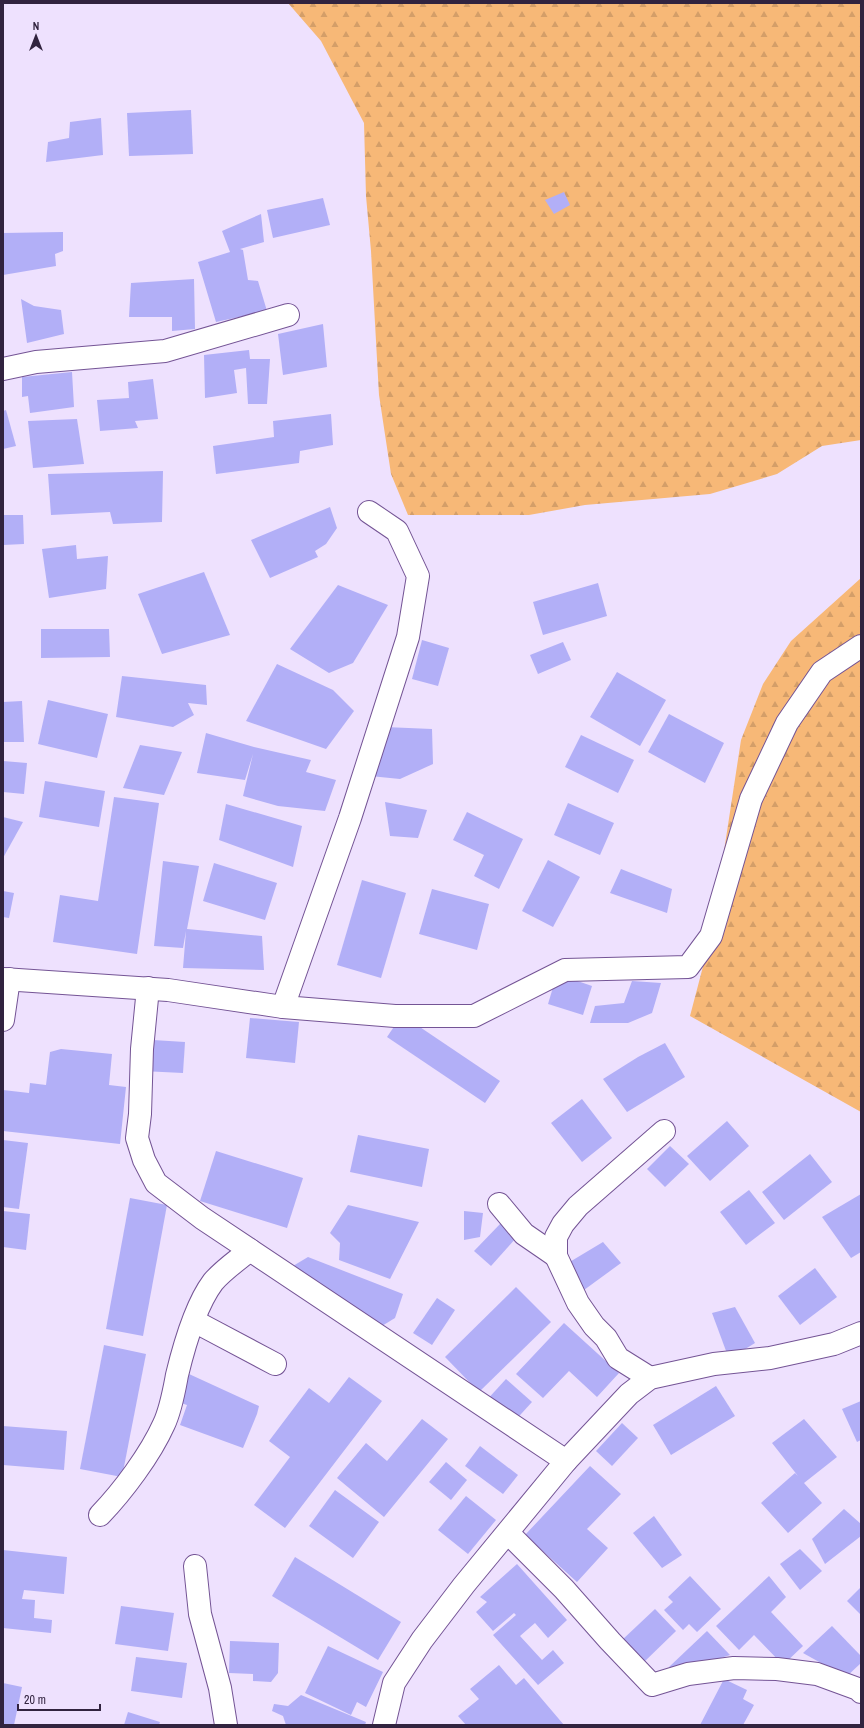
<svg xmlns="http://www.w3.org/2000/svg" width="864" height="1728" font-family="'Archivo Narrow',sans-serif">
<defs>
<pattern id="forest-firs" width="22" height="20" patternUnits="userSpaceOnUse"><rect width="22" height="20" fill="#f7b877"/><path d="M5 1l3.5 6h-7zM16 11l3.5 6h-7z" fill="#d49e68"/></pattern>
</defs>
<rect width="100%" height="100%" fill="#eee1fe"/>
<g fill="url(#forest-firs)">
<polygon points="288,3 861,3 861,440 822,446 777,474 710,494 585,505 529,515 408,515 391,474 379,395 371,251 366,196 364,123 321,41"/>
<polygon points="861,578 861,1112 690,1016 711,936 741,740 763,684 791,641"/>
</g>
<g fill="#b2aff7">
<polygon points="191,110 193,154 129,156 127,113"/>
<polygon points="101,118 103,155 46,162 48,142 69,138 70,122"/>
<polygon points="564,192 570,205 554,214 545,200"/>
<polygon points="323,198 330,225 273,238 267,210"/>
<polygon points="261,214 264,242 240,249 243,250 248,280 258,281 267,311 216,322 198,262 230,252 222,231"/>
<polygon points="63,232 63,251 55,254 56,266 3,275 3,233"/>
<polygon points="194,279 195,329 172,331 172,317 129,317 131,283"/>
<polygon points="21,299 34,306 61,310 64,334 27,343"/>
<polygon points="323,324 327,367 283,375 278,334"/>
<polygon points="249,350 250,359 270,359 267,404 248,404 246,368 234,370 237,393 205,398 204,355"/>
<polygon points="72,372 74,407 30,413 28,396 22,397 22,377"/>
<polygon points="153,379 158,419 135,421 138,428 100,431 97,400 129,398 128,382"/>
<polygon points="6,410 16,446 3,449 3,411"/>
<polygon points="331,414 333,445 300,451 299,463 216,474 213,446 274,437 273,421"/>
<polygon points="77,419 84,464 33,468 28,421"/>
<polygon points="163,471 162,522 113,524 110,512 51,515 48,474"/>
<polygon points="330,507 337,528 326,544 315,551 318,557 270,578 251,540"/>
<polygon points="3,515 23,515 24,544 3,545"/>
<polygon points="76,545 77,559 108,556 106,589 49,598 42,549"/>
<polygon points="204,572 230,635 162,654 138,594"/>
<polygon points="598,583 607,616 543,635 533,602"/>
<polygon points="338,585 388,605 353,663 329,673 290,649"/>
<polygon points="41,629 109,629 110,657 41,658"/>
<polygon points="422,640 449,648 438,686 412,679"/>
<polygon points="563,642 571,660 538,674 530,655"/>
<polygon points="277,664 333,690 354,711 326,749 246,721"/>
<polygon points="617,672 666,700 640,746 590,717"/>
<polygon points="122,676 206,685 207,705 188,703 194,715 173,727 116,717"/>
<polygon points="48,700 108,714 97,758 38,744"/>
<polygon points="22,701 24,742 3,742 3,702"/>
<polygon points="669,714 724,743 705,783 648,752"/>
<polygon points="385,727 432,729 433,764 400,779 370,776"/>
<polygon points="206,733 254,747 311,760 306,772 336,780 325,811 278,806 243,796 253,754 245,780 197,773"/>
<polygon points="581,735 634,760 618,793 565,767"/>
<polygon points="140,745 182,752 164,795 123,788"/>
<polygon points="3,761 27,763 24,794 3,792"/>
<polygon points="45,781 105,791 99,827 39,817"/>
<polygon points="114,797 159,803 137,954 53,942 60,895 98,901"/>
<polygon points="385,802 427,810 418,838 390,836"/>
<polygon points="568,803 614,823 600,855 554,835"/>
<polygon points="226,804 302,826 293,867 219,840"/>
<polygon points="467,812 523,839 499,889 474,876 484,855 453,840"/>
<polygon points="3,817 23,822 3,858"/>
<polygon points="548,860 580,877 553,927 522,911"/>
<polygon points="163,861 199,866 187,929 262,936 264,970 183,968 186,931 183,948 154,946"/>
<polygon points="214,863 277,883 265,920 203,901"/>
<polygon points="621,869 672,889 667,913 610,893"/>
<polygon points="362,880 406,893 381,978 337,965"/>
<polygon points="432,889 489,904 477,950 419,934"/>
<polygon points="3,891 14,893 9,918 3,917"/>
<polygon points="557,974 592,986 583,1015 548,1004"/>
<polygon points="632,981 661,983 652,1013 628,1023 590,1023 595,1006 624,1003"/>
<polygon points="402,1015 500,1081 485,1103 387,1037"/>
<polygon points="250,1018 299,1022 295,1063 246,1058"/>
<polygon points="153,1040 185,1042 183,1073 142,1071"/>
<polygon points="665,1043 685,1077 627,1112 603,1079 638,1057"/>
<polygon points="61,1049 112,1054 109,1085 126,1087 120,1144 3,1131 3,1090 29,1093 30,1083 46,1085 50,1052"/>
<polygon points="582,1099 612,1138 582,1162 551,1123"/>
<polygon points="727,1121 749,1146 710,1181 687,1156"/>
<polygon points="358,1135 429,1149 422,1187 350,1172"/>
<polygon points="3,1140 28,1143 19,1209 3,1207"/>
<polygon points="670,1146 689,1164 665,1187 647,1169"/>
<polygon points="216,1151 303,1178 287,1228 200,1201"/>
<polygon points="810,1154 832,1182 784,1220 762,1192"/>
<polygon points="749,1190 775,1223 746,1245 720,1212"/>
<polygon points="861,1194 861,1252 851,1258 822,1217"/>
<polygon points="130,1198 167,1205 143,1336 106,1329"/>
<polygon points="348,1205 419,1222 390,1279 339,1260 340,1243 330,1233"/>
<polygon points="3,1211 30,1214 26,1250 3,1247"/>
<polygon points="464,1211 483,1213 480,1237 464,1240"/>
<polygon points="501,1223 516,1238 491,1266 474,1251"/>
<polygon points="603,1242 621,1263 584,1290 568,1263"/>
<polygon points="308,1257 403,1294 395,1318 372,1332 288,1269"/>
<polygon points="815,1268 837,1297 800,1325 778,1296"/>
<polygon points="516,1287 551,1322 479,1392 445,1357"/>
<polygon points="437,1298 455,1310 432,1345 413,1333"/>
<polygon points="735,1307 755,1343 729,1359 712,1313"/>
<polygon points="564,1323 619,1373 597,1397 569,1371 543,1398 516,1374"/>
<polygon points="104,1345 146,1354 122,1477 80,1469"/>
<polygon points="189,1374 259,1406 257,1414 243,1448 180,1425 187,1405 178,1402"/>
<polygon points="349,1377 382,1401 285,1528 254,1505 290,1457 269,1441 309,1388 329,1403"/>
<polygon points="506,1379 532,1402 511,1425 485,1402"/>
<polygon points="716,1386 735,1416 671,1455 653,1425"/>
<polygon points="861,1401 861,1440 857,1442 842,1409"/>
<polygon points="422,1419 448,1439 384,1517 337,1478 366,1443 387,1461"/>
<polygon points="804,1419 837,1457 804,1483 822,1503 788,1533 761,1503 795,1473 798,1476 772,1443"/>
<polygon points="622,1423 638,1438 612,1466 596,1451"/>
<polygon points="3,1426 67,1431 64,1470 3,1465"/>
<polygon points="480,1446 518,1475 503,1494 465,1466"/>
<polygon points="446,1462 467,1480 451,1500 429,1482"/>
<polygon points="590,1466 621,1494 587,1529 608,1548 577,1582 525,1535"/>
<polygon points="335,1490 379,1522 353,1558 309,1526"/>
<polygon points="466,1496 496,1520 468,1554 438,1530"/>
<polygon points="844,1509 861,1524 861,1536 825,1564 812,1539"/>
<polygon points="654,1516 682,1555 662,1568 633,1533"/>
<polygon points="800,1549 822,1571 800,1590 780,1564"/>
<polygon points="3,1550 67,1557 64,1594 24,1590 22,1599 35,1600 34,1618 52,1620 51,1633 3,1628"/>
<polygon points="295,1557 401,1622 378,1660 272,1596"/>
<polygon points="517,1564 567,1620 548,1638 535,1623 520,1636 542,1660 553,1650 564,1663 538,1685 493,1635 516,1615 514,1613 493,1631 476,1612 487,1602 480,1597"/>
<polygon points="690,1576 721,1609 697,1632 689,1624 683,1630 664,1610 673,1602 668,1597"/>
<polygon points="769,1576 786,1597 771,1612 803,1646 783,1665 754,1635 739,1650 716,1626"/>
<polygon points="861,1587 861,1615 847,1601"/>
<polygon points="121,1606 174,1613 168,1651 115,1644"/>
<polygon points="655,1609 676,1631 643,1663 621,1641"/>
<polygon points="832,1626 861,1656 861,1663 846,1677 803,1653"/>
<polygon points="707,1631 730,1655 687,1669 669,1667"/>
<polygon points="230,1641 279,1643 278,1673 271,1682 253,1681 253,1674 229,1673"/>
<polygon points="328,1646 383,1672 366,1707 357,1702 351,1715 305,1693"/>
<polygon points="136,1657 187,1663 182,1698 131,1691"/>
<polygon points="499,1665 516,1685 524,1678 564,1725 466,1725 458,1716 479,1699 470,1689"/>
<polygon points="724,1679 747,1690 743,1699 754,1705 743,1725 700,1725"/>
<polygon points="3,1683 22,1687 14,1725 3,1725"/>
<polygon points="301,1695 366,1722 365,1725 286,1725 283,1716 272,1711 274,1704 288,1706"/>
<polygon points="128,1712 160,1722 159,1725 124,1725"/>
</g>
<g fill="none" stroke-linecap="round" stroke-linejoin="round">
<g stroke="#745495" stroke-width="24">
<g id="minor">
<polyline points="3,369 36,362 165,351 288,315"/>
<polyline points="3,979 168,990 283,1007 395,1016 474,1016 565,970 688,967 711,936 751,799 787,723 822,672 861,646"/>
<polyline points="148,988 142,1049 140,1114 137,1138 144,1160 156,1183 202,1218 566,1461"/>
<polyline points="283,1007 350,818 408,637 418,576 397,531 369,512"/>
<polyline points="3,1020 9,979"/>
<polyline points="499,1204 524,1234 556,1256"/>
<polyline points="194,1321 275,1364"/>
<polyline points="650,1378 618,1358 606,1338 594,1326 578,1303 556,1256 556,1237 563,1224 578,1206 664,1131"/>
<path d="M100 1515C123 1491 150 1455 164 1424 171 1409 174 1391 177 1375 184 1346 195 1306 213 1282 223 1270 238 1260 250 1250"/>
<polyline points="508,1533 564,1589 610,1641 652,1685 688,1674 734,1668 777,1669 817,1674 858,1689 861,1692"/>
<polyline points="195,1566 200,1614 220,1688 226,1725"/>
<polyline points="384,1725 394,1683 422,1640 464,1585 566,1461 629,1394 650,1378 714,1364 770,1358 834,1344 861,1333"/>
</g>
</g>
<use href="#minor" stroke="#fff" stroke-width="22"/>
</g>
<rect width="864" height="1728" fill="none" stroke="#31233f" stroke-width="8"/>
<g transform="translate(36 36)" stroke="#eee1fe" stroke-width="3" paint-order="stroke">
<path d="M0-3L7 15L0 10L-7 15Z" fill="#31233f"/>
<text y="-6" font-size="11" font-weight="bold" text-anchor="middle" fill="#31233f">N</text>
</g>
<path d="M18 1704v6h82v-6" fill="none" stroke="#31233f" stroke-width="2"/>
<text x="24" y="1704" font-size="12" fill="#31233f" stroke="#eee1fe" stroke-width="3" paint-order="stroke">20 m</text>
</svg>
